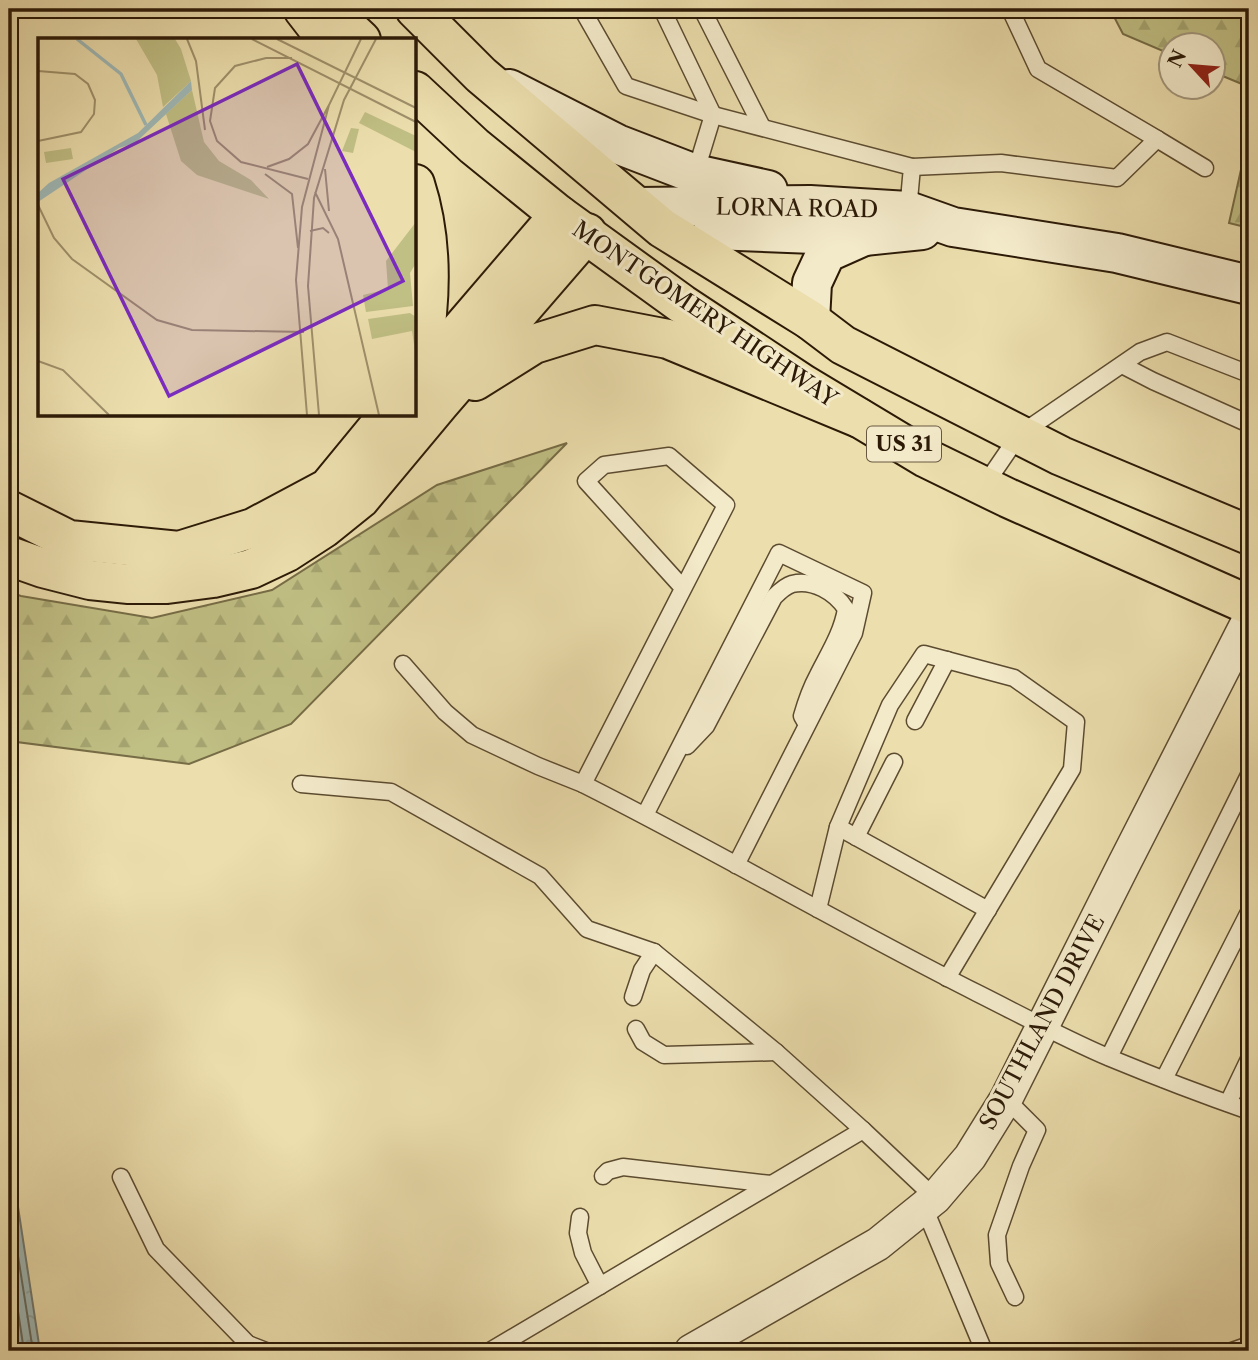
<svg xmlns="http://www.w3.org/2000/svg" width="1258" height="1360" font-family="'Libre Caslon Text',serif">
<defs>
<pattern id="forest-firs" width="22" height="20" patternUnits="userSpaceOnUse" patternTransform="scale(1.75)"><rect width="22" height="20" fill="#c0bf84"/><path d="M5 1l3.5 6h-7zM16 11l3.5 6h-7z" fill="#a5a470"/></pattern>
<pattern id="water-ripples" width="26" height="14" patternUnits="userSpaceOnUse" patternTransform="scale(1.75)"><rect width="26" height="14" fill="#9fb9b7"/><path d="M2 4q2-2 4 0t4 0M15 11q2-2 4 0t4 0" fill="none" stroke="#899e9c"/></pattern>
</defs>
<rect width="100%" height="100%" fill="#ecdead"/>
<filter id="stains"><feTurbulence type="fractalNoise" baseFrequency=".00286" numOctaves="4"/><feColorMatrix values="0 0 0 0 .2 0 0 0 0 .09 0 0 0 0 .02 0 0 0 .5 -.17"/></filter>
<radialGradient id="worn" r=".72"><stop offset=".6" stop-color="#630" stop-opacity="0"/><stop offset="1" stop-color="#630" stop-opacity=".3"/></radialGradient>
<g fill="url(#forest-firs)" stroke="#766c46" stroke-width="2">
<polygon points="1110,9 1249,9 1249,87 1213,72 1212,46 1170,46 1170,54 1123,34"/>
<polygon points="1249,134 1249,228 1229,223"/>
<polygon points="567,443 291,724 189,764 9,741 9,592 21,596 152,618 272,590 437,485"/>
</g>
<polygon fill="url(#water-ripples)" stroke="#717971" stroke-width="2" points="9,1148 40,1351 9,1351"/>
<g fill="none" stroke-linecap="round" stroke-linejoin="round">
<g stroke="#666a5f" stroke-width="2">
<polyline points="9,1199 33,1351"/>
<polyline points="9,1252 24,1351"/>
</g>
<g stroke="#5c4b30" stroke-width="19">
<g id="lane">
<polyline points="582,9 626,86 713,115 912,167 908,211"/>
<polyline points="662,9 713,115 695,174"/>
<polyline points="702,9 762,127"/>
<polyline points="1157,139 1205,168"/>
<polyline points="912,167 1001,163 1117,178 1157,139 1038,69 1010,9"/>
<polyline points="1122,365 1153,381 1249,424"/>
<polyline points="984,486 1019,435 1140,352 1167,342 1249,374"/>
<path d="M683 588 586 481 604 465 669 456 726 505 583 784C716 851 844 926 977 993 1021 1015 1065 1039 1110 1058 1156 1077 1203 1095 1249 1111"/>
<polyline points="403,664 445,712 472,735 538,766 583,784"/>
<polyline points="915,721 947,660"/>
<path d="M687 746 706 726 774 597C779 592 785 586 792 584 813 579 835 592 846 609 842 633 829 653 818 675 811 688 806 702 802 716L806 723"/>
<polyline points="301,784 391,792 540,876 587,929 654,952 776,1052 863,1130 935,1198"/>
<polyline points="645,815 779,553 863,593 854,633 736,865"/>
<polyline points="838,827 988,910"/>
<polyline points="856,837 894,762"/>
<polyline points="818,909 838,827 890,705 924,654 1014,678 1076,722 1072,769 947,978"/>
<polyline points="633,997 642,970 654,952"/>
<polyline points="636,1029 643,1042 664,1055 776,1052"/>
<polyline points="1109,1057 1249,775"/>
<polyline points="1164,1079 1249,912"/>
<polyline points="1006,1099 1037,1130 1021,1166 997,1235 999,1263 1015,1297"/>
<polyline points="1228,1103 1249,1059"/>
<polyline points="603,1176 608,1171 623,1167 771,1184"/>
<polyline points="121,1177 156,1249 248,1344"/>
<polyline points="924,1207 984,1351"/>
<polyline points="580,1217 578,1233 583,1253 600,1286"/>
<polyline points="243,1351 248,1344 266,1351"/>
<polyline points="490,1351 863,1130"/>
<polyline points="1232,1351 1249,1345"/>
</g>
</g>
<g stroke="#5c4b30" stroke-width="35">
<polyline id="street" points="691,1351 878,1244 935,1198 970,1157 1006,1099 1124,864 1249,619"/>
</g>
<g stroke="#2c1a07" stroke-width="42">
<g id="secondary">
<polyline points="509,89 617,144 695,174 768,190"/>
<polyline points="639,207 810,205 908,211 953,227 1117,253 1249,285"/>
<polyline points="713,230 864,236 922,230"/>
<polyline points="810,320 812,283 826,253 864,236"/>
</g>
</g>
<g stroke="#2c1a07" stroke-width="42">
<g id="primary">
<polyline points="328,9 361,40"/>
<polyline points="415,9 481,75 662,228 810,320 843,345 1061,456 1249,535"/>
<polyline points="415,91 474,146 559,215 682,304 803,384 926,458 1008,498 1249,605"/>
</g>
</g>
<g stroke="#2c1a07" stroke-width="42">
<g id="highway">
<polyline points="303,9 327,40"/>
<path d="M415 184C428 224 431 271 427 314 426 331 419 350 415 367"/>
<polyline points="475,381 534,344 595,325 668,339 859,418"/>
<polyline points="415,383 559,215"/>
<polyline points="9,510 69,540 179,551 253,528 328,488 388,415"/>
<polyline points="9,556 43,568 90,580 129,584 167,584 213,578 251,569 287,552 324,528 360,499 440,403 587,233"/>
</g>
</g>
<use href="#lane" stroke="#f3eaca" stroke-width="16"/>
<use href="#street" stroke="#f3eaca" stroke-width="32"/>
<use href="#secondary" stroke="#f3eaca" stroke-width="38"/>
<use href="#primary" stroke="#ecdead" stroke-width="38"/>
<use href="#highway" stroke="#ecdead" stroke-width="38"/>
</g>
<g text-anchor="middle" stroke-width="6" stroke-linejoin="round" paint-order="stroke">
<rect fill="#f3eaca" stroke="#685842" stroke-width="2" x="867" y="426.5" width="74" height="35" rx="5"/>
<g font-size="21" font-weight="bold" fill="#2c1a07">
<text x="904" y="451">US 31</text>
</g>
<g font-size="23" fill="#2c1a07" stroke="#f3eaca">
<text transform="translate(797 208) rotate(1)" y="8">LORNA ROAD</text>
<text transform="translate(705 314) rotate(34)" y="8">MONTGOMERY HIGHWAY</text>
<text transform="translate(1042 1022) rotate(-62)" y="8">SOUTHLAND DRIVE</text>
</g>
</g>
<g transform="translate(38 38)">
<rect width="378" height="378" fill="#ecdead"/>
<path d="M98 1H137L143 11 153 43 125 69 119 37ZM154 52 166 104 181 123 213 142 231 161 159 137 143 123 128 76ZM327 74 378 98V114L321 85ZM378 184V225L372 235 375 268 328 274 325 257 350 251 348 223ZM372 275 378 279V319L374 293 334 301 330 281Z" fill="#c0bf84"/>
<path d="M313 90 321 91 315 115 304 113ZM33 110 35 121 8 125 6 114Z" fill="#c0bf84"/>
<path d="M153 43 154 52 97 105 81 110 0 164V155L11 145 100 95Z" fill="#9fb9b7"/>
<path fill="none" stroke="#9fb9b7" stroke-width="3.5" d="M39 1 83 36 108 87"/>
<path fill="none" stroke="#9f906b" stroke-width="2" d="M149 1 158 23 167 92M214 1 378 84M239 1 378 70M254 20H228L197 28 177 50 172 83 179 103 203 124 270 141M0 33 37 36 50 46 57 62 56 76 43 94 0 103M229 129 251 121 270 106 291 67M287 131 291 173M227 136 254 156 260 210M277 154 300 201 341 377M0 167 16 200 34 221 119 282 154 292 266 294M272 193 285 190 291 195M0 323 25 332 71 377M269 377 258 242 264 169 291 67 323 1M281 377 270 248 276 160 306 62 338 1"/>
<path fill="#7b2cbf" fill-opacity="0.15" stroke="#7b2cbf" stroke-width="3.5" d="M259 26 365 243 131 358 25 141Z"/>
<rect width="378" height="378" fill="none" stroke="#2c1a07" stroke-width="3.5"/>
</g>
<rect width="1258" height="1360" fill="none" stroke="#ecdead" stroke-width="35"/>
<rect x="10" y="10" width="1237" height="1339" fill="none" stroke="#2c1a07" stroke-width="3.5"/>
<rect x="18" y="18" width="1223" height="1325" fill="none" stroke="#2c1a07" stroke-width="2"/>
<g transform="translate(1192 66) rotate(296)"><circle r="33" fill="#f3eaca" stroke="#a3977c" stroke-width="2"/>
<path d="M0-5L12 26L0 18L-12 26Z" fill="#8f2418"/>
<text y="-10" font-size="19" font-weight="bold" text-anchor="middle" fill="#2c1a07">N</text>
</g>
<rect width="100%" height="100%" filter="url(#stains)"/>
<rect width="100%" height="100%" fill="url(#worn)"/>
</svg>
